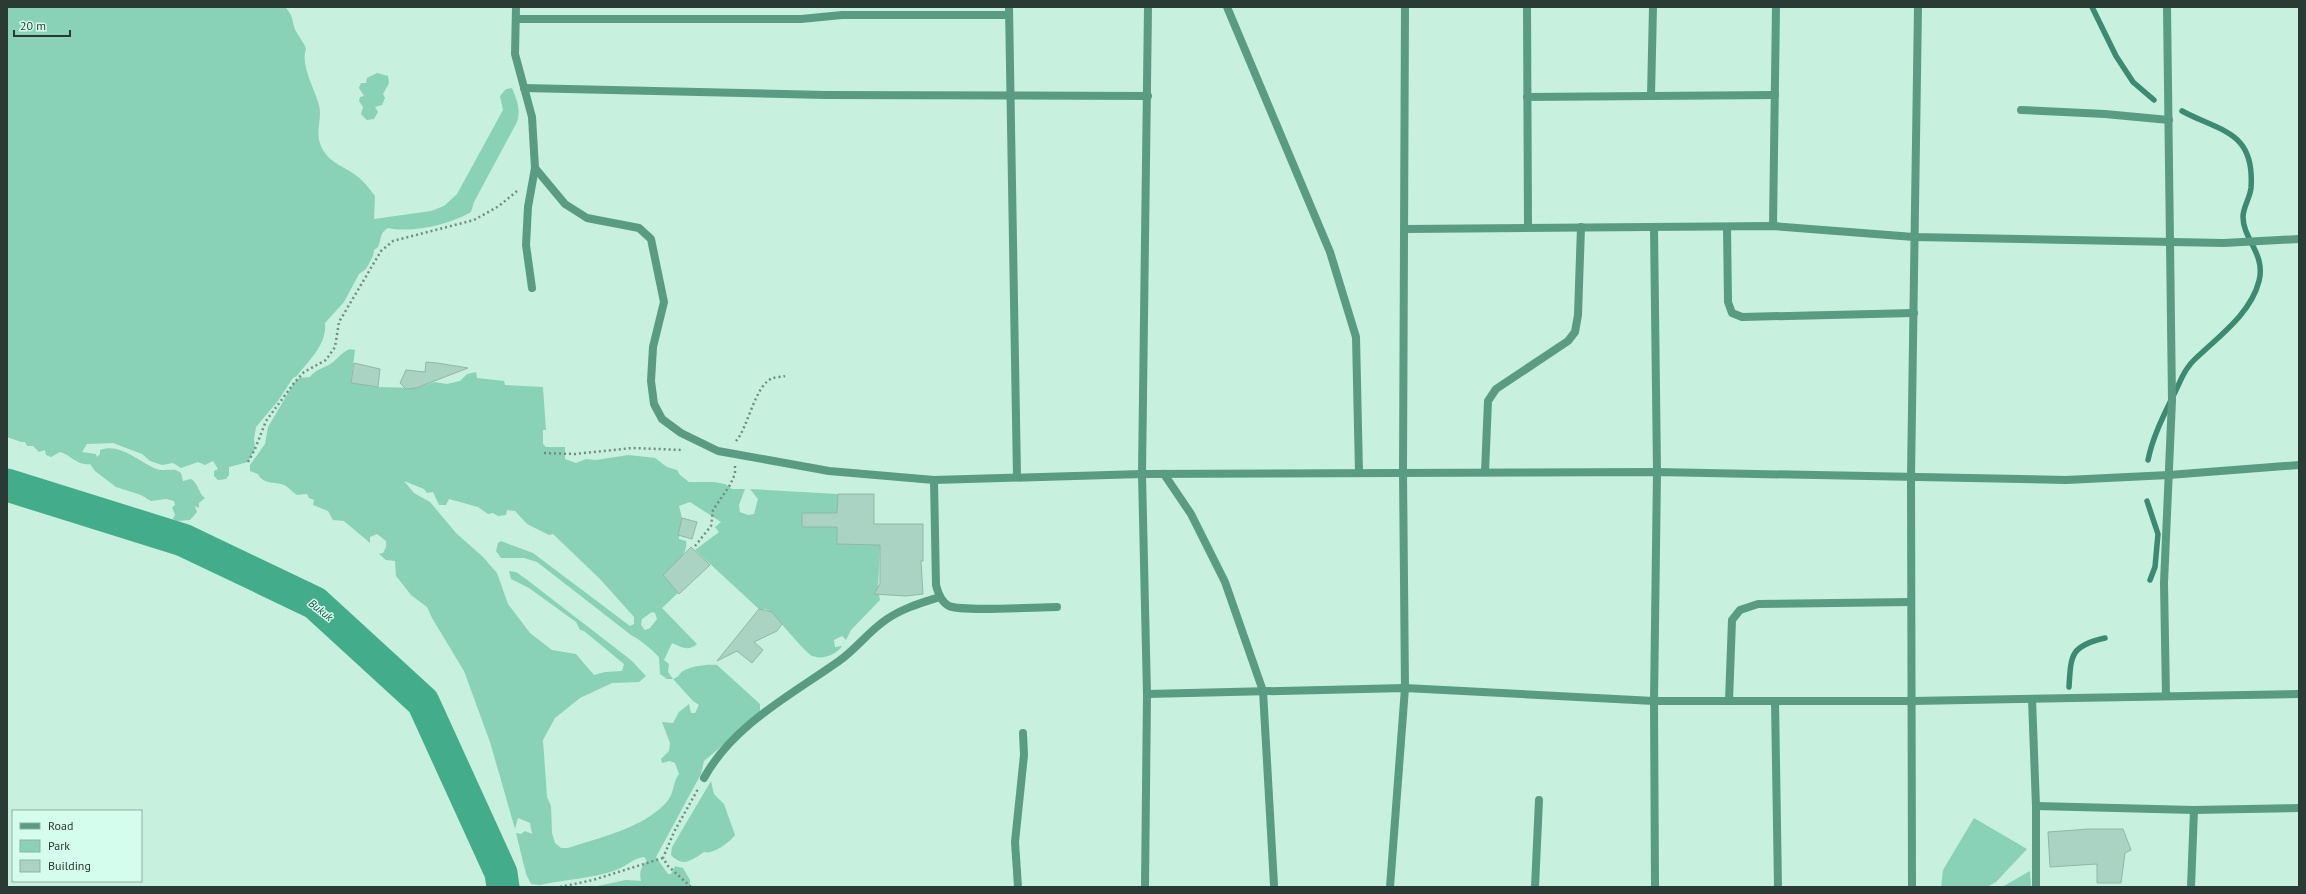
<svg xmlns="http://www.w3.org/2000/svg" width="2306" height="894" font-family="'PT Sans',sans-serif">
<rect width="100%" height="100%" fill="#c7f0df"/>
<g fill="#89d2b7" fill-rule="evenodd">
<path d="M7 7H285C295 17 291 23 297 33 300 39 304 42 306 49 300 65 315 89 319 105 323 123 312 134 325 153 333 164 343 166 354 174 363 180 369 188 375 196L374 219 431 211 444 206 457 194 503 110 500 96 506 89 512 88C517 100 521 110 517 122L474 202 471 212C449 225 412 233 388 228 379 233 382 239 378 247L374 250 373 256 366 269 359 274 344 302 325 323C327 345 309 360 297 376L293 378 278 401 256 427 254 439 255 449 248 462 229 467V475L226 479 218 480 214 476V471L218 469 213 461 205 465 198 462 181 468 173 463 162 465 150 461 142 454 113 443 87 444 82 452 96 454 97 457 100 454V450C119 443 136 459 152 467 160 472 168 469 176 470L181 473 183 481 191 479C199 484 198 493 205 498L199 503V508L195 506 197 512 190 520 177 521 173 519 175 515 172 507 175 505 174 501 166 499 151 501 141 495 116 487 95 471 90 464C77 466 71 455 60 452L51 457 46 455 45 450 39 452 33 446H27L25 442H21L7 437Z"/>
<polygon points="377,73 388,76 389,83 383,94 385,98 382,105 375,107 378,112 374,119 367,120 361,114 363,107 359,101 360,97 364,96 359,88 361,83 366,83 367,78"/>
<path d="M350 349 355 350 351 382 378 387 416 388 434 382 447 384 460 381 467 374 476 372 477 378 504 381 505 385 543 387 546 430H543V444L546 447H565V459L576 463 586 459 596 460 628 455 647 457 655 458 667 467 677 470 680 475 689 482H714L725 484 732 489H745L739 505 740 512 748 515 754 514 758 499 750 489 838 494 837 513H822L823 526 837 527 838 544 880 545 878 589 880 600 851 630 846 640 842 636 834 640 835 647 842 646C836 655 823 660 812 656 806 653 777 619 772 612L765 609 761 611 695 550 719 532 715 527 721 522 690 502 679 506 682 518 679 539 686 541C689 555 672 566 663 575L679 592 662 608 697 644C688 652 681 647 672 643L664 660 669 664 668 672 673 679C679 677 679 674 683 671 692 666 706 664 717 665L760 704V714L704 761 701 774 656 857 668 874H671L675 866 683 868 690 880V887H593L626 880 641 881C639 874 641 865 647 861L644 857C633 858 627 866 616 870 592 879 565 879 540 885L531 884 526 874 516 833 521 834 525 831 532 834 530 823 518 818 515 829 490 742 464 671 432 618 427 607 411 595 396 576 395 561 386 560 379 554 383 553 386 547V541L377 534 370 537V543L344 521 333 520 328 511 313 505 314 500 309 498 307 494 297 495C292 492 289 487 284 485 273 481 264 485 258 474L250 471V465L265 444 268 427 294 383 299 378 310 377C316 369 324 368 332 363 338 358 342 352 350 349ZM404 481 424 489 427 493 433 492 439 505H446L449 499 478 507 488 514 493 513 498 516 506 515 507 510 515 511 527 524 549 535 553 534 600 579 634 617V624L630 626 533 553 501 541 498 543 496 551 501 558H524L537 562 631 635C642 641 650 648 659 657L660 674 667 679H673L693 701 699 705 695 713H691L689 704 679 712 673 723 662 722 670 743 669 751 661 759 662 763 670 761 675 763 679 774C672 783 675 794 665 804 640 829 601 837 568 848H561L555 843 552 833 551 806 547 797 543 740 555 718 580 698 612 683 639 682 646 676 631 660 526 579 516 572 509 571 511 579 529 588 576 622 580 630 584 631 624 664 622 671 605 672 594 675 576 654 552 650 530 633 508 604 497 573 483 557 456 533 430 502 414 493ZM652 612 655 613 657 619 650 628 645 630 641 625 642 619Z"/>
<path d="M711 781 714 794 724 804 735 835C730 842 713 855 704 852 692 860 683 868 671 855L672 847Z"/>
<polygon points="1974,818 2027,849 1996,882 1987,887 1941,887 1943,870"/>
<polygon points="2030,871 2031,887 2002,887"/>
</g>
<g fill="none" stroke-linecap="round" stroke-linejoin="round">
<g stroke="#3c8a71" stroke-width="5.5">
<polyline points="2092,7 2116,56 2133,82 2154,100"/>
<path d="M2148 460C2153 435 2165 413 2176 390 2180 382 2183 373 2189 366 2193 360 2201 354 2206 349 2227 330 2252 309 2259 281 2266 254 2243 239 2243 217 2243 207 2250 198 2251 188 2255 131 2221 132 2182 111"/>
<polyline points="2147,501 2158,534 2155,567 2150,580"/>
<path d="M2069 687C2071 655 2070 646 2105 638"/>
</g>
<polyline stroke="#43ac8b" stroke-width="33" points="7,485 183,540 315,603 423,702 501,873 503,887"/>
</g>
<g fill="#abd3c3" stroke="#90b7a8">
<polygon points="426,362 437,363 468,368 416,388 406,389 400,383 406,370 425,372"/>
<polygon points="354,363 380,369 378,387 351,383"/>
<polygon points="838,494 874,494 874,524 923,524 923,561 921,561 923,594 906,596 874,594 880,584 880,545 837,544 837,527 802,527 802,513 837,513"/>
<polygon points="682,518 697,522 692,539 678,535"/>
<polygon points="691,547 710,565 679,594 663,575"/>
<polygon points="759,609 772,612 782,624 777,631 754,642 763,650 752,663 737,651 717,661"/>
<polygon points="2089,829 2123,829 2131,850 2125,853 2121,883 2097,883 2097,864 2050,867 2048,832"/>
</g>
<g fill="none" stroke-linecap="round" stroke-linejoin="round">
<g stroke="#718c81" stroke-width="2.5" stroke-dasharray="2 3" stroke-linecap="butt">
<path d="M736 441C748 428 755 384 773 378 776 377 781 377 785 376"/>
<polyline points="544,453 575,454 632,448 683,450"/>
<polyline points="248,462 255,449 266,421 294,383 304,372 326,360 335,347 339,322 381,251 393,241 474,220 499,206 517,191"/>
<polyline points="695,546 711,526 713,510 730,485 735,474 735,466"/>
<polyline points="560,887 593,880 663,858"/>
<polyline points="691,887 668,866 663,858 674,832 698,789"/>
</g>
<g stroke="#599b83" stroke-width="8">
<polyline points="516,7 515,54 532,117 535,168 565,204 587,218 639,228 651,239 664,302 653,347 651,381 654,404 662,419 681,433 718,451 829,471 934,480 1142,474 1147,694 1145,887"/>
<polyline points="1009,7 1017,477"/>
<polyline points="1227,7 1330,252 1356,337 1359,473"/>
<polyline points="1527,7 1528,227"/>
<polyline points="516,19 801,19 842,15 1009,15"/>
<polyline points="524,88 826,95 1148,96"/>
<polyline points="1651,96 1653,7"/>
<polyline points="1527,97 1775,95"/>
<polyline points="2021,110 2105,114 2169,120"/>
<polyline points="1773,226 1776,7"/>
<polyline points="1654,227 1657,472 1654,701 1655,887"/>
<polyline points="1727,227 1728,302 1732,313 1742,317 1914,313"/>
<polyline points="1405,229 1773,226 1914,237 2224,243 2299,239"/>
<polyline points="532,288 526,245 528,207 535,168"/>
<polyline points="1485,472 1488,401 1496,389 1568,341 1575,332 1578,315 1581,227"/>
<polyline points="1164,474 1191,514 1225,582 1263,691 1274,885"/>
<path d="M934 480 936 585C938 593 941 602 949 606 962 612 1037 607 1057 607"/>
<polyline points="1147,694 1405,688 1654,701 1912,701 2299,694"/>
<polyline points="2166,696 2164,583 2172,400 2167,7"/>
<polyline points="2032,699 2036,806 2036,887"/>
<polyline points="1729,701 1732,620 1740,610 1758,604 1911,602"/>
<polyline points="1775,701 1778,887"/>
<path d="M704 778C733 725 791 695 839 661 856 649 869 631 887 619 903 608 921 603 940 597"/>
<polyline points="2036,806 2194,810 2299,808"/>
<polyline points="1018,887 1015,842 1024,755 1023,733"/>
<polyline points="1390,887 1405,688 1403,472 1405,7"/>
<polyline points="1535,887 1539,800"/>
<polyline points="1912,887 1911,476 1918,7"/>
<polyline points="2191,887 2194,810"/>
</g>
<polyline stroke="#599b83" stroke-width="8" points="1148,7 1142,474 1657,472 2066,480 2169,475 2299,465"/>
</g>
<g text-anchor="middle" stroke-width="3" stroke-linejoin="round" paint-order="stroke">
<g font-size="11" font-style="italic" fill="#1e4b3c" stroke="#d4fded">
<text transform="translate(321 610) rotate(38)" y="4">Bukuk</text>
</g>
</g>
<rect width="2306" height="894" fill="none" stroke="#2a3a34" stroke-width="16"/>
<rect x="12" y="810" width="130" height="72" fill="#d4fded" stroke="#90afa3"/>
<rect x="20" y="823" width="20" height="6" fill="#599b83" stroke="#90afa3"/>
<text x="48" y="830" font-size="12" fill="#2a3a34">Road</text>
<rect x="20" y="840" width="20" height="12" fill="#89d2b7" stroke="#90afa3"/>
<text x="48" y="850" font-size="12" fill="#2a3a34">Park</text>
<rect x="20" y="860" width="20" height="12" fill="#abd3c3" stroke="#90afa3"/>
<text x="48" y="870" font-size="12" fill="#2a3a34">Building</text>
<path d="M14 30v6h56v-6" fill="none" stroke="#2a3a34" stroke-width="2"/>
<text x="20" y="30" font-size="12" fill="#2a3a34" stroke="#d4fded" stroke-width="3" paint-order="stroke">20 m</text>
</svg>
